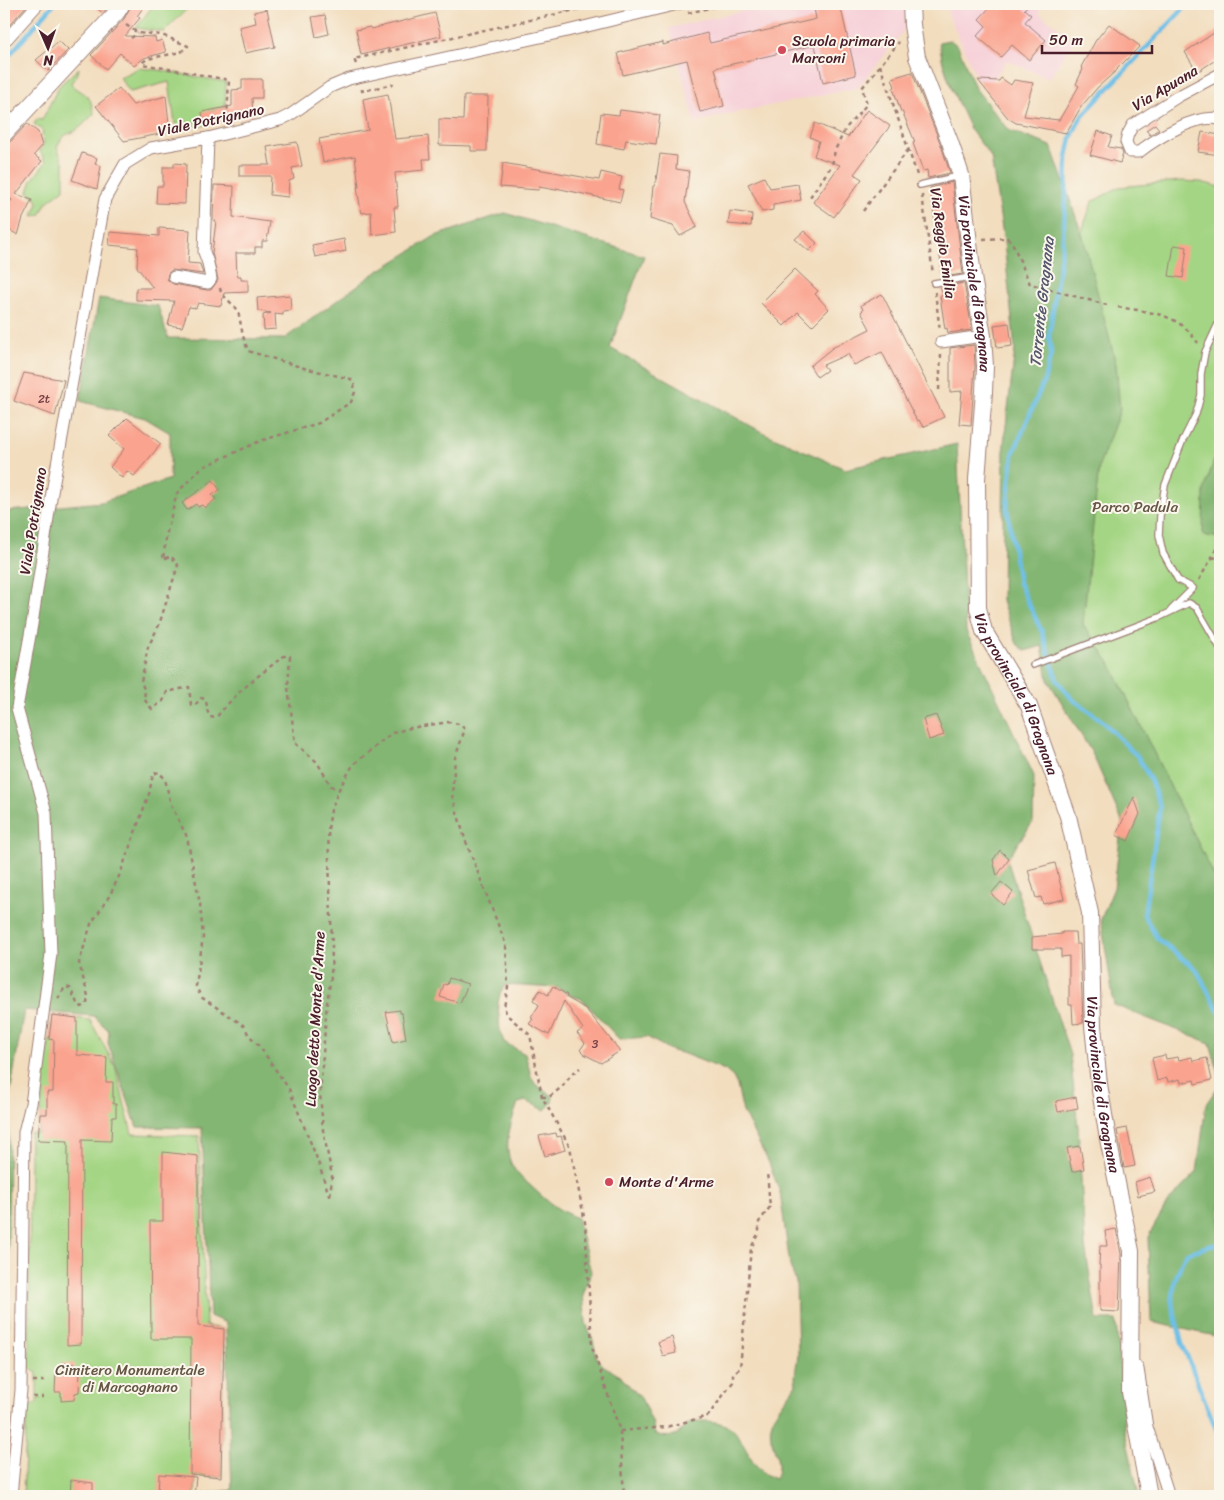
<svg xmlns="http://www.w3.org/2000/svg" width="1224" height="1500" font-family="Sriracha,sans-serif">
<rect width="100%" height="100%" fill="#fbf7ec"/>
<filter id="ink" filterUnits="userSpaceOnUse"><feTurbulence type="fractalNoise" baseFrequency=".02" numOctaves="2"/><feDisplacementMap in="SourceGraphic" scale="10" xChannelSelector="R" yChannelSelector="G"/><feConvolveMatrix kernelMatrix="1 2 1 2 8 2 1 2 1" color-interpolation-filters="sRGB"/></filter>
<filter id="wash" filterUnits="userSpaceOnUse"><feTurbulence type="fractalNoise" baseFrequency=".0096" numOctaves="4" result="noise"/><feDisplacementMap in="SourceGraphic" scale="20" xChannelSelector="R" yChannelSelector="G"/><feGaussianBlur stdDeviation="1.12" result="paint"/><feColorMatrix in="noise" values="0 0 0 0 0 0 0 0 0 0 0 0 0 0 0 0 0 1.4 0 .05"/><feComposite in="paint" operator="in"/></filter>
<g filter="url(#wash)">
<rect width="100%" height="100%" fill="#f2ddbe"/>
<g fill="#f6cfd8">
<polygon points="772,4 904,4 906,28 857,88 728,114 695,123 669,28"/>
<polygon points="947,4 1040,4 1040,14 1075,39 1049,79 1007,60 992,81 978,80 948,14"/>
</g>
<g fill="#a4d584" stroke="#777a58">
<polygon points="154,4 192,4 164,32 136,28"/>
<path d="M79 68 78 73 71 83C75 91 83 91 88 97 92 101 92 108 94 114 88 119 82 127 75 131 63 137 64 133 57 147L64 164V189L47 202 40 215 33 216 38 203 37 199 28 192 32 180 46 162 40 151 44 143 42 136 43 131 34 124 37 119 42 120 59 86Z"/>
<polygon points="138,68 159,70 226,82 225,107 209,111 211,124 176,130 169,82 130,92 120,78"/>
<polygon points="1180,181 1201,182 1220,187 1220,972 1116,697 1067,590 1075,251 1092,202 1119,187"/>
<polygon points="52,1015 90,1020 115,1066 132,1134 199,1136 206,1326 224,1329 221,1477 196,1476 195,1496 23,1496 27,1407 37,1403 37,1373 29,1367 30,1133 38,1133"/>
</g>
<g fill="#83b672" stroke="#666a4e" fill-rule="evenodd">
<polygon points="950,40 958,46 975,88 1008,130 1051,146 1083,237 1116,364 1120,410 1099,466 1083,624 1110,663 1220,888 1220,1078 1210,1043 1114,1005 1101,919 1114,888 1122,821 1092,753 1048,680 1042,646 1025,651 1017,644 1002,601 1004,443 1015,349 1004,242 991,157 970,129 952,90 943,63 939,42"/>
<path d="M505 213 644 256 610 348 762 432 845 469 957 444 966 631 1034 776 1033 822 1007 859 1070 1055 1078 1127 1085 1246 1097 1320H1116L1125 1432 1139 1496H203V1494L232 1490 226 1323 210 1316 202 1128 137 1127 108 1043 109 1031 94 1016 24 1010 9 1100 7 1418 4 1451V536L9 511 102 502 170 479V433L145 418 80 401 99 298 158 306 168 338 284 339 372 275 435 236ZM505 985 558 988 572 996 582 999 619 1039 647 1037 672 1051 682 1053 725 1070 733 1077 737 1085 743 1112 769 1163 780 1192 790 1266 796 1282 798 1355 795 1375 796 1384C789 1397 774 1410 771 1425 767 1445 785 1458 775 1479 747 1470 744 1431 726 1425 716 1421 698 1419 688 1424 684 1426 683 1430 680 1432 672 1439 662 1437 654 1433L653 1424 641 1398 620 1376 604 1366 597 1359 593 1340 586 1323 583 1295 591 1272 577 1218C556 1209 549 1203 533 1188 528 1183 523 1180 519 1175 499 1154 510 1126 518 1103L526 1101 545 1110 552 1103 553 1096 535 1084 531 1076 525 1054 504 1042 500 1032 498 1003 500 994Z"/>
<polygon points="1220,442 1220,538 1203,535 1204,491"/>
<polygon points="1220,1084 1220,1337 1151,1322 1148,1237 1168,1202 1197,1172 1206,1104"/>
</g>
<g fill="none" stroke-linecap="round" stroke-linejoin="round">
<g stroke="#6abee6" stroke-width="4.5">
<polyline points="1188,4 1081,117 1071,138 1067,157 1066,198 1062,247 1049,336 1051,354 1044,381 1013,454 1007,507 1019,583 1042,632 1057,680 1072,699 1100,719 1138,757 1151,781 1160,807 1144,915 1157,938 1196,969 1220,1014"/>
<polyline points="4,61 54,4"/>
<polyline points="1220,1243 1187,1253 1183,1259 1175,1280 1172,1304 1182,1343 1220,1439"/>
</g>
</g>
<g id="blocks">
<g fill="#faa38e">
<polygon points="4,4 28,4 4,31"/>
<polygon points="91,4 110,4 103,13"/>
<polygon points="132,4 146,4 137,16 140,18 125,36 155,37 156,42 162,40 166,52 144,58 134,66 120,53 106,69 91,55 124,19"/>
<polygon points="834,4 840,4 856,75 823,83 815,45 715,68 724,106 700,112 687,60 623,75 618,53 663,42 663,45 707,33 710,43 799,23 816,19 814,8"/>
<polygon points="993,4 1030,4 1024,9 1031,15 1025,22 1046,40 1029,60 1012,45 1001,57 977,36 986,26 979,19"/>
<polygon points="267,9 275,47 245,53 239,27 256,23 254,12"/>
<polygon points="435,13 441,36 361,55 356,30 370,27 371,29"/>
<polygon points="325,15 329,34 316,37 312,17"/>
<polygon points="1109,24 1140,46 1117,69 1118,69 1097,88 1081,107 1066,133 1016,123 1008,118 978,80 999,81 1001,78 1011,85 1014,80 1033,83 1024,116 1059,120 1079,86 1076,84 1083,69 1081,67 1096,40"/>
<polygon points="1220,29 1220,57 1197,72 1185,52"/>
<polygon points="59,41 68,50 48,71 36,60"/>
<polygon points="912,72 941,145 950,173 928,178 927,170 923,171 913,143 915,142 902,111 901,112 893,88 895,87 892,78"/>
<polygon points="242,79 262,79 262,98 252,98 253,116 225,118 224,122 211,124 210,119 203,119 202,112 232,106 232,90 242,89"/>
<polygon points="119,88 133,105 166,96 170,132 124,141 96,106"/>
<polygon points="388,94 395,139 428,136 430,159 423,159 424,170 395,173 398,207 394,207 396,232 372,235 371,212 362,213 360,206 357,187 359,187 355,156 323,162 319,139 368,130 363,99"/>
<polygon points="464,96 488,96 487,151 471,151 471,146 439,145 439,119 463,120"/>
<polygon points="620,110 660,115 656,144 626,140 624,149 597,144 601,113 619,115"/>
<polygon points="867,110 890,126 854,174 862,179 834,217 813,202 840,165 814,156 819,141 810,137 815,123 848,137"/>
<polygon points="27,124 38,132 42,146 34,155 42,161 16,194 32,200 23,218 18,235 4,227 4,211 12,200 4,193 4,146 11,141"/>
<polygon points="1155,124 1159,129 1150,135 1146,130"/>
<polygon points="1098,131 1112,136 1108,147 1121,149 1123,154 1120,163 1090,155"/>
<polygon points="1202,132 1220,135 1220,155 1198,152"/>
<polygon points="297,142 302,166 292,168 294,179 289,181 288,197 270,195 271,176 239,176 239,165 270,165 267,147"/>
<polygon points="82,153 97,158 95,164 101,166 97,189 72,180"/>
<polygon points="660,154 677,156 676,169 689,171 685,202 697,227 680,236 673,226 650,219 653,186 655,186 656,180"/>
<polygon points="174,163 186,164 185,204 156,203 157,186 163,186 163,167 174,167"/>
<polygon points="503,163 599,180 601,172 622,177 619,189 623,190 620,202 556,188 556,190 539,187 538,190 500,187"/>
<polygon points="764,177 770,188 798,184 801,200 773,205 773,210 762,212 748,184"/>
<polygon points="952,182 963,274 943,277 930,188"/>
<polygon points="214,185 234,186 233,217 270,222 267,241 262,241 262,247 255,247 255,253 236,253 237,276 241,276 241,280 248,280 248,292 224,293 221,306 198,303 196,308 189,307 182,327 168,325 174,301 136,300 136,288 153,288 137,267 138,248 109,245 110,232 159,236 159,228 190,230 188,263 200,264 203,274 172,270 168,273 167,279 173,284 207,290 211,290 218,280 212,253 216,221 213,220"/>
<polygon points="730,211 752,214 751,226 728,224"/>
<polygon points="804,231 817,243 809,251 795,239"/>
<polygon points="344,239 346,251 315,257 312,245"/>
<polygon points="1174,245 1187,247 1183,278 1169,276"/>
<polygon points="795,269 818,291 815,294 829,309 812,326 798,312 784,326 761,303"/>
<polygon points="964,283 972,330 948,333 947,328 945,329 940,296 943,296 941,287"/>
<polygon points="882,294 944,417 923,427 919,420 917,421 882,352 854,365 848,354 823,365 827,370 817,377 810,366 832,348 870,329 861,312 863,310 861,305"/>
<polygon points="290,295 291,310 283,311 283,315 275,314 276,329 264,330 263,315 271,313 258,311 257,298"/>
<polygon points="1009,323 1012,346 997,348 994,325"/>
<polygon points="974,345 975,366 971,425 959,424 962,391 950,392 950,348"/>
<polygon points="24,373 64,380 55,416 14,401"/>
<polygon points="127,418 161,444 134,476 127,471 122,478 110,467 124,449 109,436"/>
<polygon points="213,480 220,490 212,495 216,499 205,508 202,505 198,507 196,504 187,510 182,503"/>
<polygon points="936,715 944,735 929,740 923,719"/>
<polygon points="1134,797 1140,814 1128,841 1116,835"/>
<polygon points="1000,850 1009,859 997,876 993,860"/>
<polygon points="1055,863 1064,899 1043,904 1041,897 1036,898 1028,870"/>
<polygon points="1001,882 1013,892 1003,905 991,894"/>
<polygon points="1062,932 1075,932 1076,944 1080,944 1083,1023 1073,1024 1072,1005 1069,1005 1069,956 1061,957 1061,949 1032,949 1032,937 1062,934"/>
<polygon points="449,978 468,984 460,1003 440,997 444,984 447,985"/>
<polygon points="553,986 567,995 566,997 586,1009 620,1051 601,1063 584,1054 580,1050 585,1043 577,1033 583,1029 564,1001 549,1035 529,1024 533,1019 531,1018 539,1005 533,1000 540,990 548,995"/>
<polygon points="400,1010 400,1013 402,1013 406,1039 393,1042 386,1012"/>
<polygon points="52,1015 77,1018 77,1055 107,1057 106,1082 113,1082 113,1104 116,1104 116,1117 112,1117 111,1141 82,1140 81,1344 67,1345 68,1141 38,1140 40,1114 47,1114 47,1092 53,1092 54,1040 49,1039"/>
<polygon points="1165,1055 1166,1059 1178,1057 1179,1060 1192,1057 1193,1061 1207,1058 1212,1080 1195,1084 1194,1080 1181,1083 1180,1079 1168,1082 1167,1078 1157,1081 1152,1058"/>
<polygon points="1076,1097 1078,1108 1058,1112 1056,1101"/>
<polygon points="1127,1128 1135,1166 1124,1168 1117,1130"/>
<polygon points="556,1133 557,1137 561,1136 565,1150 545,1156 539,1136"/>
<polygon points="1080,1146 1084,1169 1072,1172 1067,1148"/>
<polygon points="163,1152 198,1156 198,1326 224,1329 221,1477 190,1474 191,1339 151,1339 150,1221 163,1221"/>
<polygon points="1150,1177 1155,1192 1138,1196 1135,1182"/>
<polygon points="1116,1229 1121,1254 1119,1312 1100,1311 1100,1265 1099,1265 1100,1246 1107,1246 1105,1231"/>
<polygon points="672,1337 676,1353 663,1356 658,1342"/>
<polygon points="62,1363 75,1364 75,1372 80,1372 79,1392 75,1393 74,1400 61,1401 61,1392 55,1392 56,1371 61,1371"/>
<polygon points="159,1474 196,1477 194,1496 158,1496"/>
<polygon points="71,1480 93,1483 93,1496 70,1496"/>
</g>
</g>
</g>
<g filter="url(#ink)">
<use href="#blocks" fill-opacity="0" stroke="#9e7e74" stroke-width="1"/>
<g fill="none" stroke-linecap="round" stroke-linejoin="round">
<g stroke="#9e7e74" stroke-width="8">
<g id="service">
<polyline points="920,185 959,176"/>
<polyline points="934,283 971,277"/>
<polyline points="1171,610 1193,588 1178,580 1163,553 1159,535 1160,516 1165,485 1183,440 1196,414 1201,395 1201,374 1205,352 1220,320"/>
<polyline points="1033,665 1160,617 1189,603 1197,608 1220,648"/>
</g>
</g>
<g stroke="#9e7e74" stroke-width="13">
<g id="minor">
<polyline points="4,42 38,4"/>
<path d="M1220 74 1177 97 1133 125 1128 134 1126 142 1130 152H1139C1158 137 1196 114 1220 119"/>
<polyline points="174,277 208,283 211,279 208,263 204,252 208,138"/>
<polyline points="941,342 983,336"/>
<polyline points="1130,1364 1135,1365 1138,1369 1147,1427 1169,1496"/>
<polyline points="11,1496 21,1390 24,1132 31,1104 51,954 46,813 17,708 32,624 51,498 105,199 125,164 151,148 208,138 280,120 290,115 330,87 349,79 563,32 678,4"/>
</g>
</g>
<g stroke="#9e7e74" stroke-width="18">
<g id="secondary">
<path id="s1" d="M911 4 912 25 917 57 950 142 961 175 973 277 983 336 985 366 984 392 977 479 978 608 984 631 1029 706 1068 816 1090 913 1093 1026 1099 1084 1108 1139 1131 1251 1130 1392 1149 1496"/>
<polyline points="4,134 117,12 122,4"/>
</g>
</g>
<g stroke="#9e7e74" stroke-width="2.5" stroke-dasharray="4 4" stroke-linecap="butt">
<polyline points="562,4 566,12"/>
<polyline points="688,13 726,4"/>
<polyline points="126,25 138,33 162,35 188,46 181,52 147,59 143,62 142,64 229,80 227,119"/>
<polyline points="131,38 138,33"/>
<polyline points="356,64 354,59 602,4"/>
<polyline points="880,65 917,175"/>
<polyline points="362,89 362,91 394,84"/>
<polyline points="922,195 933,274"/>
<polyline points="810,197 832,165 835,150 846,128 867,104 862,88 899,42"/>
<polyline points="863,211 908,150"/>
<polyline points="983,239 1007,238 1012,242 1030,284 1107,305"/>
<path d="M220 288 221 293 238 310 243 336 248 351 304 368 351 379 354 385 355 392 351 402 319 423 260 441 201 468 177 493 167 532 163 559 171 556 178 565 159 625 148 647 141 682 145 691 144 699 152 709 163 701 167 692 189 687 191 705 196 704 201 698 205 699C208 705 206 711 210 717L216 718C235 693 259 675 284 656H290L288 687 295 743 317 762 331 786 339 789"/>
<polyline points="935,292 940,331"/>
<path d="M1118 307C1140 311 1168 312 1185 328 1190 332 1194 338 1198 343"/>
<polyline points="939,390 941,354"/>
<polyline points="1212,558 1220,557"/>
<polyline points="1199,580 1215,552 1220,534"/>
<polyline points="58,999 65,987 70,988 77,1003 82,1007 87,1004 88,996 79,963 91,924 110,895 120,874 149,794 153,774 159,772 165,779 171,805 187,837 200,904 203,937 196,986 201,997 243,1025 249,1035 260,1047 289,1089 316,1156 330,1198 332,1176 323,1130 320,1093 327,1002 331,977 332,947 328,829 331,810 339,789 353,765 392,733 410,728 449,722 459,724 465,729 455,758 452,795 465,839 506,945 508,987 504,1007 507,1015 530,1035 542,1097 570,1147 585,1222 592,1347 620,1431 624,1496"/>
<polyline points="542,1097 549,1097 562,1087 573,1073 580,1068"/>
<polyline points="33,1381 44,1381"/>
<polyline points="33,1397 43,1397"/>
<polyline points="620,1431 666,1427 708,1416 733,1382 733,1374 740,1368 751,1248 759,1232 759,1222 770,1207 767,1172"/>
</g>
<use href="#service" stroke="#fff" stroke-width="5.5"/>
<use href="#minor" stroke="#fff" stroke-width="11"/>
<use href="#secondary" stroke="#fff" stroke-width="16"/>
</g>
</g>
<g fill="#d1495b" stroke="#fbf7ec" stroke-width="2">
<circle cx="782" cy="50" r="5"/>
<circle cx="609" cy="1182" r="5"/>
</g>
<g text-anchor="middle" stroke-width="4" stroke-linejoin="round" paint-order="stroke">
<g font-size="12" fill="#764044">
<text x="44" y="403">2t</text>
<text x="595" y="1048">3</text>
</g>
<g font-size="15" fill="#4a1f2b" stroke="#fbf7ec" text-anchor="start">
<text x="792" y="46">Scuola primaria<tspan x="792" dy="17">Marconi</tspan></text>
<text x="619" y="1187">Monte d'Arme</text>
</g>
<g font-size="15" fill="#4a1f2b" stroke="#fbf7ec">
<text transform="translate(1165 88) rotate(-31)" y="5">Via Apuana</text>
<text transform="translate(211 120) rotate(-12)" y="5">Viale Potrignano</text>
<text transform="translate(943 243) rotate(82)" y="5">Via Reggio Emilia</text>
<text dy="5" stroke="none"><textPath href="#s1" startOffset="289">Via provinciale di Gragnana</textPath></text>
<text transform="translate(33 521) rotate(-81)" y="5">Viale Potrignano</text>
<text dy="5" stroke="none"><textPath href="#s1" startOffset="709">Via provinciale di Gragnana</textPath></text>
<text transform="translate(315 1019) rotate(-87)" y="5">Luogo detto Monte d'Arme</text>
<text dy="5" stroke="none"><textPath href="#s1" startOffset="1114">Via provinciale di Gragnana</textPath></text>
</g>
<g font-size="15" fill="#655646" stroke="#fbf7ec">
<text x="1135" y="512">Parco Padula</text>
<text x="130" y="1375">Cimitero Monumentale<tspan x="130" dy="17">di Marcognano</tspan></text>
</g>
<g font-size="16" font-style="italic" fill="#55576c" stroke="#fbf7ec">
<text transform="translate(1041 302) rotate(-84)" y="6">Torrente Gragnana</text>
</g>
</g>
<rect width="1224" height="1500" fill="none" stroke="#fbf7ec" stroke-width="20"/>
<g transform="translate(48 48) rotate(178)" stroke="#fbf7ec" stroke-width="4" paint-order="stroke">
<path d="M0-4L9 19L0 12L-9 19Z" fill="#4a1f2b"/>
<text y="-8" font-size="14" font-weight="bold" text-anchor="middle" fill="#4a1f2b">N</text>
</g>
<path d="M1042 45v8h110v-8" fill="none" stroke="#4a1f2b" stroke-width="2.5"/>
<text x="1049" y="45" font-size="15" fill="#4a1f2b" stroke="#fbf7ec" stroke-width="4" paint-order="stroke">50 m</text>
</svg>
